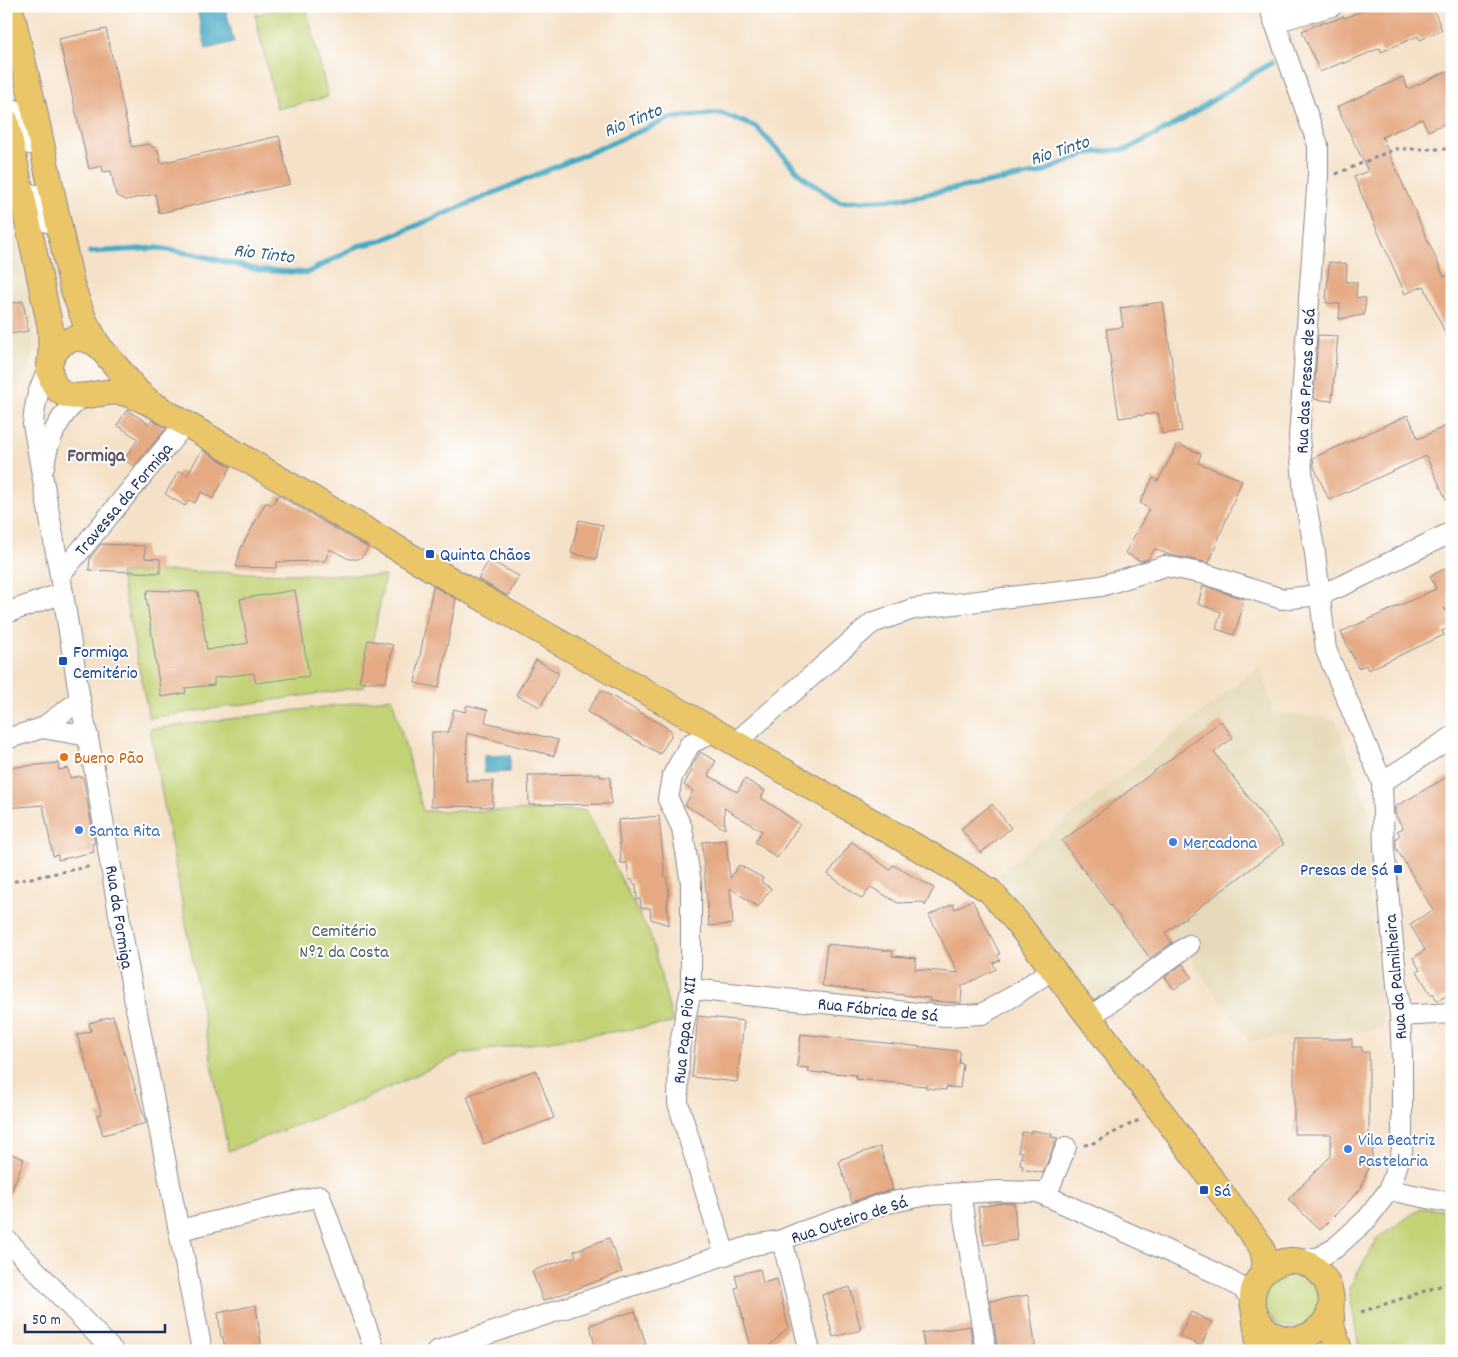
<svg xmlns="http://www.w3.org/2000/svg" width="1458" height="1357" font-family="Dekko,sans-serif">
<rect width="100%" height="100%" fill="#fff"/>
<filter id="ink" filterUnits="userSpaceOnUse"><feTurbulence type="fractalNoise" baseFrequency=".02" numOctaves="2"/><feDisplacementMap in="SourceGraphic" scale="10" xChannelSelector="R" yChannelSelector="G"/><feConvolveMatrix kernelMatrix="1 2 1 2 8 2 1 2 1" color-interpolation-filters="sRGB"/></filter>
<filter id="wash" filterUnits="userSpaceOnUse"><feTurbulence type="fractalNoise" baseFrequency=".0096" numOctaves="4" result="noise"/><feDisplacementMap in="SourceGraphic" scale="20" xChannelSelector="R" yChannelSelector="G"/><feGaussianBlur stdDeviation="1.12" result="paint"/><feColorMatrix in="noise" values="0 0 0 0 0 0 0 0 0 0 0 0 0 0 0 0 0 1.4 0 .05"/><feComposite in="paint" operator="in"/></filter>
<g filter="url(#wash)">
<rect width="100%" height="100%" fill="#f5e1c7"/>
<g fill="#e6daba">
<polygon points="6,194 34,327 33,351 29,369 19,390 6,404"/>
<polygon points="1261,665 1273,712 1336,720 1359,785 1370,812 1369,894 1384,1029 1249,1041 1190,957 1107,1020 1026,915 998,874"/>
</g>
<g fill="#c2d275" stroke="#6e806a">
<polygon points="290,6 306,6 328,97 277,109 255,15"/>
<polygon points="169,571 385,576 364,687 149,718 120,573"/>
<polygon points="392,698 423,811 586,810 651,937 673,1023 461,1054 358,1102 228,1151 150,729"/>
<polygon points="1421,1208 1452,1211 1452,1351 1364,1351 1358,1342 1349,1288 1377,1239"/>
<polygon points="1286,1272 1296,1272 1305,1275 1317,1288 1319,1306 1311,1321 1294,1328 1276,1324 1264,1309 1265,1290 1270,1282"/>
</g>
<g fill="#43a8c3" stroke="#2f6c90">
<polygon points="196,6 225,6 234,42 206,49"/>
<polygon points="510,755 510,772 484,773 484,756"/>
</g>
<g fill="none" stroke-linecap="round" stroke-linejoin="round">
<polyline stroke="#43a8c3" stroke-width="5.5" points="90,252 157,248 193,254 259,270 307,273 358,246 380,241 671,118 721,113 756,127 803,177 839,202 898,199 1040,173 1087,153 1128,149 1181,121 1245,79 1271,63"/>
</g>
<g id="blocks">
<g fill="#e5aa84">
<polygon points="1372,6 1432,6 1442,30 1420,40 1418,36 1381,52 1380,48 1343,64 1343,62 1320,72 1302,31 1325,21 1326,23 1344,16 1345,18"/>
<polygon points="106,29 132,147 148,144 158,150 161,163 279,136 290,184 159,213 155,194 126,200 116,195 111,171 103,172 102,166 89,169 59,39"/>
<polygon points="1452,69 1452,120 1428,131 1422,119 1382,137 1444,277 1452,274 1452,348 1424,286 1405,294 1354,177 1368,171 1337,107 1403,77 1408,89"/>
<polygon points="1329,262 1347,264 1346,282 1357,282 1356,297 1366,298 1364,315 1339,319 1340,304 1326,303"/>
<polygon points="23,301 28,331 6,335 6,304"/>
<polygon points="1163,302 1182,431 1162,434 1158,413 1119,418 1106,329 1123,327 1120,308"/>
<polygon points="1318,335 1338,336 1332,401 1314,399"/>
<polygon points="127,410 149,424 152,420 166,429 134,466 124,460 138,439 117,425"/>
<polygon points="1408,415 1418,439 1452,423 1452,512 1426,456 1329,500 1314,467 1313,458"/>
<polygon points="1178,444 1201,454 1198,463 1242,480 1209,563 1170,555 1155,549 1148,559 1141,561 1125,553 1149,509 1140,503 1153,478 1158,481"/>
<polygon points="202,450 231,467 213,499 201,492 195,503 189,500 185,506 165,494 179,471 187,475"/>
<polygon points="278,495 368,548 362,557 358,559 349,559 330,549 325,561 277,562 276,568 236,567 241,548 266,502 272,505"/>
<polygon points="579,520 603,525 596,559 571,553"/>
<polygon points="101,544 145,546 145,558 160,559 160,573 89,570 90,558"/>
<polygon points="489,560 519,576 508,596 478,579"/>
<polygon points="1452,565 1452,622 1444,608 1452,626 1442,631 1444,635 1368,670 1366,665 1358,668 1341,632 1436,589 1430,576"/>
<polygon points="433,586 456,599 439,688 415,683"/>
<polygon points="1203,586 1244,599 1242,607 1243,607 1234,635 1216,629 1221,612 1198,604"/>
<polygon points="148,590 198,592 207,650 248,643 240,599 295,590 309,676 256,683 254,673 214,678 214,685 185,688 186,693 161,697 146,596"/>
<polygon points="368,640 393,645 386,682 359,682"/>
<polygon points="536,660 559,673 540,707 516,695"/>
<polygon points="601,690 671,730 671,736 660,754 587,712"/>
<polygon points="467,705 488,710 485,722 558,740 554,756 467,733 466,781 493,781 493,807 431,806 432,732 448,732 454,709 465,712"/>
<polygon points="1221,721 1233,738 1214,752 1284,844 1165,933 1172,943 1150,958 1062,841"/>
<polygon points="700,752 716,761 708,775 737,792 745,779 765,791 761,798 800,824 777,858 755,842 762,831 724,808 725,829 685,805 693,791 684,785 692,770 690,769"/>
<polygon points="58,763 59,770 68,768 70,778 80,776 80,777 83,777 95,843 92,844 94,852 58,860 58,855 53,856 43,805 6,808 6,768"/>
<polygon points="600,774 600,777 610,777 611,804 529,805 528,775"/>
<polygon points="1452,774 1452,993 1437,1001 1433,993 1431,995 1417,971 1420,970 1413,958 1425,950 1410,924 1433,910 1396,848 1396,838 1400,835 1397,831 1403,828 1395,814 1395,807"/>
<polygon points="992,804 1011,828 981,853 961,829"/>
<polygon points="659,816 665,877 666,877 667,883 668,883 669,897 668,897 668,903 667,903 669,925 651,919 650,908 641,908 640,899 637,900 636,884 633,884 633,880 629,880 627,863 621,863 618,820"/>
<polygon points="726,840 730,878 739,865 763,878 761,882 771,888 758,907 730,888 733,924 709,926 702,842"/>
<polygon points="852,842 890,870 893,865 934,888 925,906 923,902 898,903 871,887 862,899 828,874"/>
<polygon points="972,900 1000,954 997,956 1000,960 993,963 996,969 962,986 961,1003 929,1001 930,998 822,986 827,944 893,951 892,956 916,958 915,969 958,973 929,915 953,904 955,909"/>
<polygon points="1183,964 1192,977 1174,989 1165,977"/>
<polygon points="113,1016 146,1123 103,1135 97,1115 102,1114 77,1035 91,1031 89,1023"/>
<polygon points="698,1016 744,1021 737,1082 692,1077"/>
<polygon points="801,1034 960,1051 959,1063 963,1064 960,1088 946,1087 946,1090 926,1088 926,1086 856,1079 856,1075 823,1072 823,1073 808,1072 809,1068 797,1067"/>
<polygon points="1294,1039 1352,1039 1352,1047 1362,1047 1362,1052 1369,1052 1369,1142 1374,1143 1372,1156 1361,1189 1320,1230 1288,1199 1331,1156 1331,1134 1294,1134"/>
<polygon points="536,1070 554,1118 484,1144 467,1096"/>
<polygon points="1031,1130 1052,1134 1051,1137 1058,1138 1055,1143 1043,1173 1022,1169 1023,1166 1020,1165 1022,1152 1018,1151 1022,1132 1031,1133"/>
<polygon points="880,1147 893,1190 879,1193 852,1202 839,1162 841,1161 841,1159"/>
<polygon points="6,1152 24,1159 7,1202 6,1202"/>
<polygon points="1003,1203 1014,1203 1017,1240 984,1245 978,1207"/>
<polygon points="609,1238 622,1272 543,1301 532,1271 576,1256 574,1251"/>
<polygon points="760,1269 763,1283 777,1279 788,1327 764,1351 752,1351 735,1288 738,1287 735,1275"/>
<polygon points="850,1287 861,1330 833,1337 822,1295"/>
<polygon points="1028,1295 1036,1351 998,1351 990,1301"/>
<polygon points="256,1305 262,1351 225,1351 223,1337 221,1337 218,1313"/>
<polygon points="635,1311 646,1344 642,1345 644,1351 596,1351 590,1325"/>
<polygon points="1191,1312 1212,1322 1201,1346 1179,1336"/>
<polygon points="970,1326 974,1351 925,1351 922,1333"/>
</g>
</g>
</g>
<g filter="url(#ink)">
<use href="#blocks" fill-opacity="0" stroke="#888892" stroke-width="1"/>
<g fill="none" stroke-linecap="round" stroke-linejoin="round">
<g stroke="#888892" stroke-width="22">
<g id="minor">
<polyline points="1269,6 1318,145 1318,175 1299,437 1304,493 1315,553 1326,650 1382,782 1384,849 1400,1016 1402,1058 1402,1151 1389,1190 1367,1219 1335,1248 1320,1257 1298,1261"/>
<polyline points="1274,22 1332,6"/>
<path d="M6 109C25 107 27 130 30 144"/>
<polyline points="23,200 31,194 42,196 47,222"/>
<path d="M49 369C38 388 35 402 33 424L60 575 80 700 95 773 127 961 202 1351"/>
<path d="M44 467C47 440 60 413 82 397"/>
<polyline points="60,575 185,424"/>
<polyline points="6,613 63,593"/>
<polyline points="42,728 88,736"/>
<polyline points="715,731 690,744 672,777 668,799 682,828 691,883 691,989 679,1049 678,1103 725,1255"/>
<polyline points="6,739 42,728 80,700"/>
<polyline points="735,743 872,623 913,609 1101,586 1165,566 1205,574 1282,599 1320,595 1346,584 1452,532"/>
<polyline points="1382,782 1452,737"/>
<polyline points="691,989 945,1016 982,1014 1015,995 1053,969"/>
<polyline points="1400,1016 1452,1013"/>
<polyline points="1090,1017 1189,945"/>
<polyline points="1389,1190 1452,1203"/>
<polyline points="960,1193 986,1351"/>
<polyline points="1046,1196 1066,1147"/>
<polyline points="180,1230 320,1196 375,1351"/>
<polyline points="6,1239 113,1351"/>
<polyline points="782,1240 810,1351"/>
<polyline points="437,1351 754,1245 782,1240 801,1232 883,1204 928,1195 1000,1191 1038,1192 1216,1273 1242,1288 1252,1299"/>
</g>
</g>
<g stroke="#888892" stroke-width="27">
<g id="major">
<polyline points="10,6 33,104 72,286 85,322 98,345 138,392 146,399"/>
<path d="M6 121 50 326C51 335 51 344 51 353 50 361 48 368 51 376 60 411 95 390 118 392 131 393 142 400 154 405L444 576 953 868 990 891 1016 921 1148 1094 1261 1246C1263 1252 1265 1258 1265 1265 1264 1273 1258 1278 1255 1286 1250 1297 1253 1312 1260 1322 1266 1333 1280 1339 1292 1339 1304 1339 1314 1334 1322 1325 1346 1298 1320 1255 1285 1261 1276 1263 1269 1268 1262 1274"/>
<path d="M51 359C61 338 77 333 98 345"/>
<polyline points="1331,1309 1332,1327 1340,1351"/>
<polyline points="1254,1312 1258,1338 1258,1351"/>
</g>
</g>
<g stroke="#888892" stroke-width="3" stroke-dasharray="4 4" stroke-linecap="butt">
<polyline points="1336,174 1395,149 1452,149"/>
<polyline points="6,882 16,881 92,866"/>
<polyline points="1084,1145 1091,1144 1141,1119"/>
<polyline points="1361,1312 1452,1282"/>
</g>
<use href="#minor" stroke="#fff" stroke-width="20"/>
<use href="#major" stroke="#eac669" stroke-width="25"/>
</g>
</g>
<g fill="#1a4fb4" stroke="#fff" stroke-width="2">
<rect x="425" y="549" width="10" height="10" rx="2.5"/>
<rect x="58" y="656" width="10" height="10" rx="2.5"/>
<rect x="1393" y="864" width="10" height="10" rx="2.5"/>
<rect x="1199" y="1185" width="10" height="10" rx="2.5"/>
</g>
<circle fill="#e8710a" stroke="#fff" stroke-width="2" cx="64" cy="757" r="5"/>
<g fill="#3f7fe0" stroke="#fff" stroke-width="2">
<circle cx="79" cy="830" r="5"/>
<circle cx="1173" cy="842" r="5"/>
<circle cx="1348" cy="1149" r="5"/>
</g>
<g text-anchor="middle" stroke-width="4" stroke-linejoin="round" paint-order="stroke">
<g font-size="18" fill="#1b2f5e" stroke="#fff">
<text transform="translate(1305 381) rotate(-87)" y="6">Rua das Presas de Sá</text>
<text transform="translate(123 499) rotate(-50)" y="6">Travessa da Formiga</text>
<text transform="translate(120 917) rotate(81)" y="6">Rua da Formiga</text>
<text transform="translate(1395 977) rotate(-95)" y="6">Rua da Palmilheira</text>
<text transform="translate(878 1009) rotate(6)" y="6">Rua Fábrica de Sá</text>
<text transform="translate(684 1030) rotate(-84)" y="6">Rua Papa Pio XII</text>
<text transform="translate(849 1219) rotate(-18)" y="6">Rua Outeiro de Sá</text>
</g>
<g font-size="18" fill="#164399" stroke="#fff" text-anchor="start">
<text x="440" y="560">Quinta Chãos</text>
<text x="73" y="657">Formiga<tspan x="73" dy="21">Cemitério</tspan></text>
<text x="1388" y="875" text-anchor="end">Presas de Sá</text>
<text x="1214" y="1196">Sá</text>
</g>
<g font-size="18" fill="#c56008" stroke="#fff" text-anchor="start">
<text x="74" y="763">Bueno Pão</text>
</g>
<g font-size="18" fill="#366cbe" stroke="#fff" text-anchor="start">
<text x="89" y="836">Santa Rita</text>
<text x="1183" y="848">Mercadona</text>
<text x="1358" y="1145">Vila Beatriz<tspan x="1358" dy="21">Pastelaria</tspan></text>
</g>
<g font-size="18" fill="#4d6065" stroke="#fff">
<text x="344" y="936">Cemitério<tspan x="344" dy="21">Nº2 da Costa</tspan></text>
</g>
<g font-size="19" font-style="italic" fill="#2b5f86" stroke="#fff">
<text transform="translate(632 119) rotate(-22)" y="7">Rio Tinto</text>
<text transform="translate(1059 149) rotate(-18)" y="7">Rio Tinto</text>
<text transform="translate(264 252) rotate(7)" y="7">Rio Tinto</text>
</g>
<g font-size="19" font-weight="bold" fill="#625a6b" stroke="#fff">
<text x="96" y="461">Formiga</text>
</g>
</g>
<rect width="1458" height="1357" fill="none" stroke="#fff" stroke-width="25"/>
<path d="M25 1324v8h140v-8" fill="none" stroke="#1b2f5e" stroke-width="2.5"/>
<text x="32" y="1324" font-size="15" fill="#1b2f5e" stroke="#ffffff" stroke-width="4" paint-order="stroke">50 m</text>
</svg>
